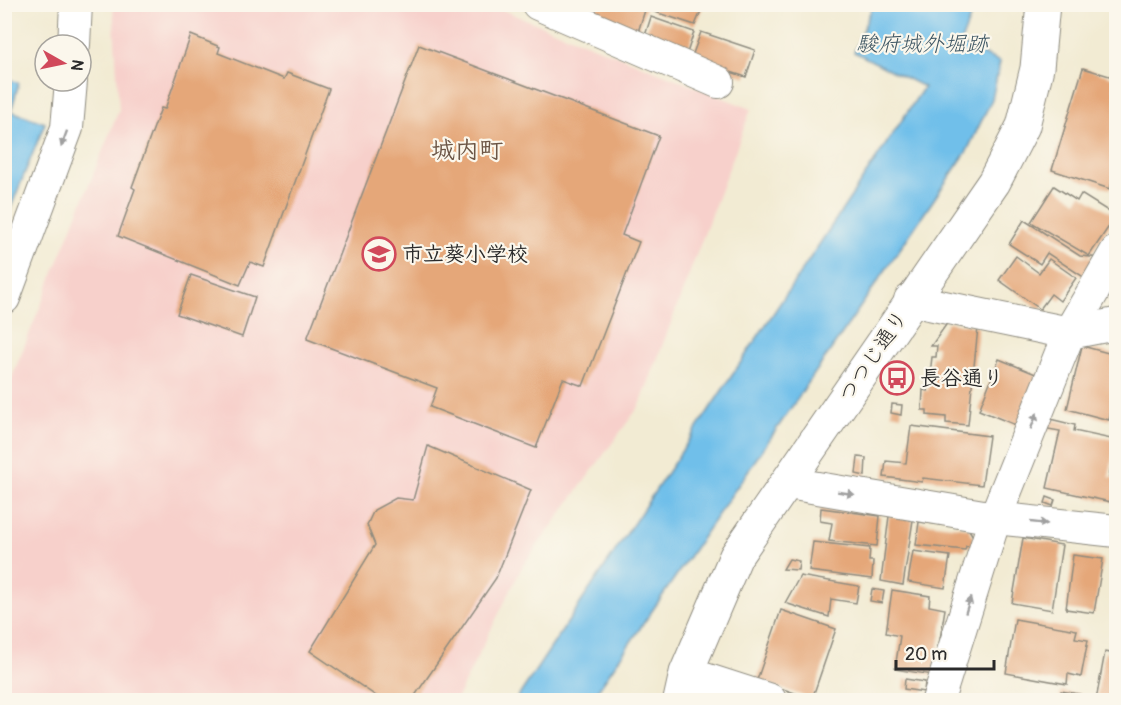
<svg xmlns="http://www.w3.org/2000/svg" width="1121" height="705" font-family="Pangolin,'Klee One',sans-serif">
<rect width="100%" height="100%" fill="#fbf7ec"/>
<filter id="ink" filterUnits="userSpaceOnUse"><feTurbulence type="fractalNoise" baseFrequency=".0167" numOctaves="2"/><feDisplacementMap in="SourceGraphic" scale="12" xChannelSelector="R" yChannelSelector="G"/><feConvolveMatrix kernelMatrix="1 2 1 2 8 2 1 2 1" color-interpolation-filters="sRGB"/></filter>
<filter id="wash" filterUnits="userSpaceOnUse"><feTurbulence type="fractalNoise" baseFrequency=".008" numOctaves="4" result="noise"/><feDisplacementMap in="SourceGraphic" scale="24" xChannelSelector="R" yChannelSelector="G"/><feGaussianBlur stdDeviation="1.35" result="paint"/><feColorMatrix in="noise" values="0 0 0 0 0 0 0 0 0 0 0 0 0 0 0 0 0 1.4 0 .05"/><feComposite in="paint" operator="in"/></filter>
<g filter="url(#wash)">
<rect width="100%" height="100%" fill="#f2ebd3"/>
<polygon fill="#f7d0cb" points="113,5 490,5 751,109 640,405 522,567 456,700 5,700 4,397 119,110"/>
<g fill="#6fbfea" stroke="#4d758a" stroke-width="1.5">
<polygon points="873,5 975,5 960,44 1000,62 992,99 967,151 591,700 516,700 924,87 854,52"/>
<polygon points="5,78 19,83 11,111 45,123 5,222"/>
</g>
<g id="blocks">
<g fill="#e5a779">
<polygon points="598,4 647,4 638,32 592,22"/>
<polygon points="654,4 704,4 695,25 652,11"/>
<polygon points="651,17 694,32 686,56 643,42"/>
<polygon points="701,32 755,50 746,77 691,59"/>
<polygon points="191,35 220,47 218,53 284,79 287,73 329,89 264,267 250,262 240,285 118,236 135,189 132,187 161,108 165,109"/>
<polygon points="419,45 659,136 622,235 639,242 583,386 563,379 536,448 430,407 437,388 307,339"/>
<polygon points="1083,68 1116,78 1116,169 1110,189 1052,170"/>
<polygon points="1054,186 1077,201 1081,194 1116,216 1089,256 1031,222"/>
<polygon points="1024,220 1080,256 1102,258 1088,280 1047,253 1040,264 1009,244"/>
<polygon points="1016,256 1039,273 1049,259 1076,278 1060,301 1051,294 1040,309 999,280"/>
<polygon points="191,275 255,297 242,337 177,314"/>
<polygon points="948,322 978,327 968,425 946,423 946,417 927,415 927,410 922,410 923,390 928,391 932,357 936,357 937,346 931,346"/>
<polygon points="1082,346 1116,355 1116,392 1109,420 1067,409"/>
<polygon points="999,359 1038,375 1018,426 979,410"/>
<polygon points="892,404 902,405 901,415 891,413"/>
<polygon points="1050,419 1075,425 1074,431 1116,440 1109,477 1116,478 1115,503 1047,488 1060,431 1048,429"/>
<polygon points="911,426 989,436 982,485 923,478 922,482 884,477 886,461 906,463"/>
<polygon points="428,446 531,490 496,578 412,700 382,700 310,651 375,545 367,525 374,510 396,498 413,500"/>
<polygon points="858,457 866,458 865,476 856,474"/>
<polygon points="1047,497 1055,500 1053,506 1045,503"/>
<polygon points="821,508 880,516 877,546 829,541 832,523 820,521"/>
<polygon points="889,516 913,520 903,585 881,581"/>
<polygon points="919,522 968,528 974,538 972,547 966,546 965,550 916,545"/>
<polygon points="1023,538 1062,545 1052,610 1012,603"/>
<polygon points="813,542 870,548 869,561 873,561 872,579 809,571"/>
<polygon points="913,551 950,556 945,588 908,582"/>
<polygon points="1073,555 1103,559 1094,613 1066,609"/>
<polygon points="789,559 799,561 798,570 783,569"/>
<polygon points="800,576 859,586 856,603 831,599 829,617 785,603"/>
<polygon points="872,589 884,591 882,603 870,601"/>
<polygon points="892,590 930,596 929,606 945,609 934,675 895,669 900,636 886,633"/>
<polygon points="781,610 836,629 812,699 757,680"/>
<polygon points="1015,619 1077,630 1075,638 1088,640 1081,677 1068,674 1067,684 1006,673"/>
<polygon points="1105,652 1116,654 1116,700 1096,700"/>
<polygon points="905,679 925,682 924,692 904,689"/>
<polygon points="1061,691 1080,694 1079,700 1059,700"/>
</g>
</g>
</g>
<g filter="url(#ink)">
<use href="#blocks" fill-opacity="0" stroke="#8e8b7f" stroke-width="1.5"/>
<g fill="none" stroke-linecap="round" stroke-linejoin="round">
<g stroke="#8e8b7f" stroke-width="34">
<g id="minor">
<polyline points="538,4 718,82"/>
<polyline points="74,45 76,4"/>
<polyline points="4,298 67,128 71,81"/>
<polyline points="910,300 1069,333 1116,324"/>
<polyline points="788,483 995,518 1116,531"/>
<polyline points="686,673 770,700"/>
<polyline points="938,700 995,518 1069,333 1116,252"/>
</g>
</g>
<g stroke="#8e8b7f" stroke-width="35">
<polyline id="secondary" points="680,700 686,673 736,556 994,182 1023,126 1037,68 1043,4"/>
</g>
<use href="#minor" stroke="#fff" stroke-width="32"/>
<use href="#secondary" stroke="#fff" stroke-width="33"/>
</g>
<defs><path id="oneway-solid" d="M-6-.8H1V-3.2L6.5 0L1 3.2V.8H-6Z" transform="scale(1.5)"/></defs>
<g fill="#a0a0a0">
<use href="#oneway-solid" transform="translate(64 139) rotate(110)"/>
<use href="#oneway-solid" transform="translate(1034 421) rotate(-68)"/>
<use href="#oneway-solid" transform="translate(846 493) rotate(9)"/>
<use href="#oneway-solid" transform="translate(1039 523) rotate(6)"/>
<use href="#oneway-solid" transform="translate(968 605) rotate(-73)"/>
</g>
</g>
<defs>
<g id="school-ring" transform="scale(1.725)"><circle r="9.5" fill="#fbf7ec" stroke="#d1495b" stroke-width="1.5"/><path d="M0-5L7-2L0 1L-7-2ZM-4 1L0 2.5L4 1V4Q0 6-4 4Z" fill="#d1495b"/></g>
<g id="bus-ring" transform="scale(1.725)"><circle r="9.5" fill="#fbf7ec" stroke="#d1495b" stroke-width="1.5"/><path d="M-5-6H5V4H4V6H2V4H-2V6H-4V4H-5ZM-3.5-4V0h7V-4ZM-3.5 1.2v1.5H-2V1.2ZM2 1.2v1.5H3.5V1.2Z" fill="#d1495b"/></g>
</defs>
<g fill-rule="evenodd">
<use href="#school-ring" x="379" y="254"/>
<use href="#bus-ring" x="897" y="378"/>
</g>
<g text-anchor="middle" stroke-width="4.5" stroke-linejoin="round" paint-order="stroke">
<g font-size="21" font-weight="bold" fill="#2b2b2b" stroke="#fbf7ec" text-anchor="start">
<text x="402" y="261">市立葵小学校</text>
<text x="920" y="385">長谷通り</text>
</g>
<g font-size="21" fill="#2b2b2b" stroke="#fbf7ec">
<text transform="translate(873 356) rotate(-56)" y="7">つつじ通り</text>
</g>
<g font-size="22" font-style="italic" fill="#3f5764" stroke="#fbf7ec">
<text x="922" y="51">駿府城外堀跡</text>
</g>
<g font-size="24" font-weight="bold" fill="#6c5646" stroke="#fbf7ec">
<text x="467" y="158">城内町</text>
</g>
</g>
<rect width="1121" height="705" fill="none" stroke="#fbf7ec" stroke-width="24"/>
<g transform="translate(63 63) rotate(99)"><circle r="28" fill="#fbf7ec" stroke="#a8a59f" stroke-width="1.5"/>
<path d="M0-4.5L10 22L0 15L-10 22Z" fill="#d1495b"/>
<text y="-9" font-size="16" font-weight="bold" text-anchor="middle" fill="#2b2b2b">N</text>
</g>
<path d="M896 660v9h98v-9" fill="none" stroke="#2b2b2b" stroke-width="3"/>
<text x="905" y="660" font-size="18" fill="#2b2b2b" stroke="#fbf7ec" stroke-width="4.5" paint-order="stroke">20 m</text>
</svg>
